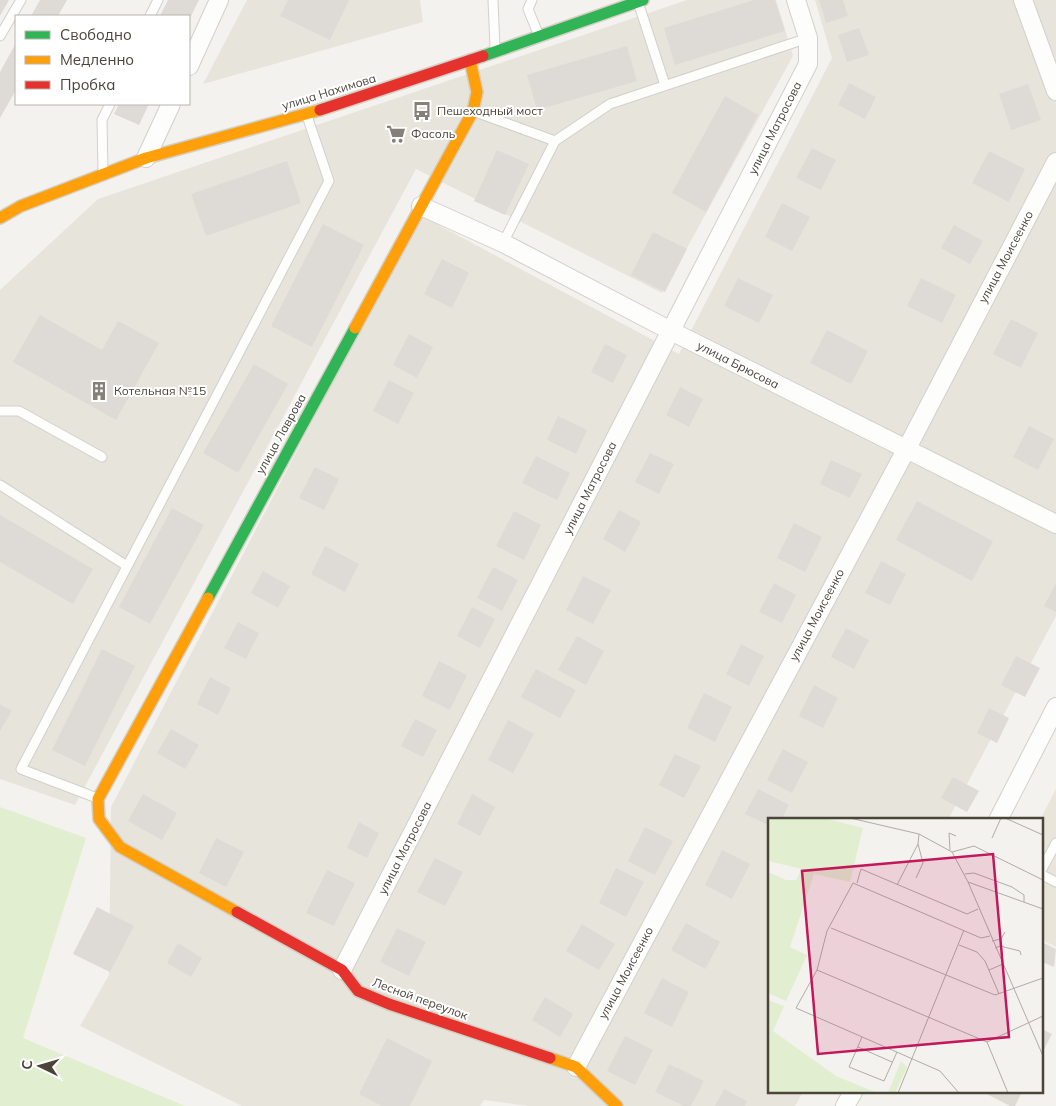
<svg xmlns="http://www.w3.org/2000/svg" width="1056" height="1106" font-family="Mulish,sans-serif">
<rect width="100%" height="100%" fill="#f4f2ee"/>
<g fill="#e7e4dc">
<polygon points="247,0 420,0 423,22 203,84"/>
<polygon points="687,0 776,0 793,56 662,293 416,169 75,805 0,779 0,290 98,199"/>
<polygon points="815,0 1056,0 1056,616 948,820 770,820 770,1092 803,1092 795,1106 528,1106 484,1100 480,1106 242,1106 80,1026 109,975 111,807 420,215 679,354 832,58"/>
</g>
<polygon fill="#eae5da" points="1056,789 1056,947 1042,940 1042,820 1040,820"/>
<polygon fill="#e1eecf" points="0,807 86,838 23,1038 185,1106 0,1106"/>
<g fill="#dedbd6">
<polygon points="0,0 9,0 0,16"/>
<polygon points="40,0 67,0 58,16 31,16"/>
<polygon points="168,0 199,0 189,20 189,16 160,16"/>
<polygon points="288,0 349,0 330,40 280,16"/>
<polygon points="754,0 775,0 785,31 675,65 664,28"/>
<polygon points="819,0 843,0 848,16 826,23"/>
<polygon points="859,28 869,55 847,62 838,35"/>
<polygon points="16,43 16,90 0,118 0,72"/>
<polygon points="627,46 637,81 537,110 527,75"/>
<polygon points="849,83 876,97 865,119 838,105"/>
<polygon points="1028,84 1041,120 1011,130 999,94"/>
<polygon points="725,96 758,115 706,212 672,193"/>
<polygon points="119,104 149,104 139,125 114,114"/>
<polygon points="812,148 836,160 821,190 796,178"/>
<polygon points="497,150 529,164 505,215 474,201"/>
<polygon points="989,151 1025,169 1009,202 972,183"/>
<polygon points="287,161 301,203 206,236 191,194"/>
<polygon points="782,203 810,217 792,251 765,237"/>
<polygon points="323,224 364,245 312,347 271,326"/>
<polygon points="954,225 983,241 970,264 941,248"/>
<polygon points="653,232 687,249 665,292 631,275"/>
<polygon points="442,259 469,273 452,308 424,294"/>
<polygon points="738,278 773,295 759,323 724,306"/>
<polygon points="921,278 956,295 942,323 907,306"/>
<polygon points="40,315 102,350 118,321 159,343 116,420 13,362"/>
<polygon points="1011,319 1038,333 1021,368 993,354"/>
<polygon points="827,330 868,351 851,384 810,363"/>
<polygon points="409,334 433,347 417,378 393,365"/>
<polygon points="605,344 627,355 613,383 591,372"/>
<polygon points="254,364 288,384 238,473 203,453"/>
<polygon points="389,380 414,393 398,424 373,411"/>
<polygon points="680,387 703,399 689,427 666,415"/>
<polygon points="558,416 587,430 576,454 547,440"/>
<polygon points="1029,426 1054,439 1038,470 1013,457"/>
<polygon points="650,453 674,464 659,494 635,482"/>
<polygon points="536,456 570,473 557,500 522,483"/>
<polygon points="831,460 862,474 850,498 820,484"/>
<polygon points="315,467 339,479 324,510 299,498"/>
<polygon points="917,501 993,541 972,581 896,540"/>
<polygon points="172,508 204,525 150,624 119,607"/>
<polygon points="619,510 641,522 625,552 603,539"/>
<polygon points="514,511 541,525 524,560 496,546"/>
<polygon points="0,515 93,569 73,604 0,562"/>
<polygon points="794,523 822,537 805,572 777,558"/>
<polygon points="325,546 359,564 345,592 311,574"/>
<polygon points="881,561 906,574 890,605 865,593"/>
<polygon points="493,567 518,580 502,611 477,598"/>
<polygon points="263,571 290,586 278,608 251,593"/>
<polygon points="583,576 611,590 593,624 566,610"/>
<polygon points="774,583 796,595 782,623 759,612"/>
<polygon points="1056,583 1056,612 1044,606"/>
<polygon points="472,607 495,619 480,648 457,636"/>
<polygon points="238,622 259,633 246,659 224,648"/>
<polygon points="846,628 869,640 854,669 831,657"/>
<polygon points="577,636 604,651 586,685 558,670"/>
<polygon points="741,644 764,656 749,686 726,674"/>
<polygon points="102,649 135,666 85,766 52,750"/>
<polygon points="1016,656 1040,668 1025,697 1001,685"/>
<polygon points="439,661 467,675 450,710 422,696"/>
<polygon points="536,669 576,690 560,718 521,697"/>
<polygon points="210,677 231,688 218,715 197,704"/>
<polygon points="814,685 838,698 823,728 799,716"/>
<polygon points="704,693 732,707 715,742 687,728"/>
<polygon points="0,704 12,711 0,731"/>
<polygon points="989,708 1009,718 997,743 977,733"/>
<polygon points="415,719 437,730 423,757 401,746"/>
<polygon points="508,720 534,734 513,773 488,760"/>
<polygon points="171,729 199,745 185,769 157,753"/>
<polygon points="783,749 808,762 792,793 767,780"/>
<polygon points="675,754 701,766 684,798 659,785"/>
<polygon points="953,777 979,791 967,812 941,798"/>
<polygon points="758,789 789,805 781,820 770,820 770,826 745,814"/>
<polygon points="143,794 177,813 162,840 128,821"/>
<polygon points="472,794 495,807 480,836 457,824"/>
<polygon points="359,822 379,833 367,858 347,848"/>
<polygon points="645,827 673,841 655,875 628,861"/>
<polygon points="216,838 244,852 226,887 199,873"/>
<polygon points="722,850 750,864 732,899 705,885"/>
<polygon points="435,858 463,872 445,906 417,892"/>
<polygon points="616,868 644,882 626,917 599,903"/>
<polygon points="327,870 355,883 334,926 306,913"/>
<polygon points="97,907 134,926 110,972 73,954"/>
<polygon points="686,923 720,942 705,969 671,950"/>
<polygon points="582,924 615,944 599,970 566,951"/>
<polygon points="397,928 426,942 409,976 380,962"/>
<polygon points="1042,942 1056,949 1054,967 1042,962"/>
<polygon points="178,943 202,958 191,977 167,963"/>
<polygon points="662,978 689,992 672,1027 644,1013"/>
<polygon points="545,997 573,1014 560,1037 532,1020"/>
<polygon points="1042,1029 1052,1034 1042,1053"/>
<polygon points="625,1036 653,1050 635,1085 607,1071"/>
<polygon points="387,1038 432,1061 410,1106 382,1106 359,1094"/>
<polygon points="669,1064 704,1081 691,1106 684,1106 655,1092"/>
<polygon points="724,1089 747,1101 745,1106 715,1106"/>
<polygon points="983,1092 1022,1092 1015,1106 1010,1106"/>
</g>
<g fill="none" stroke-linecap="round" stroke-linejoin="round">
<g stroke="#d2d0cb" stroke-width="11">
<g id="lane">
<polyline points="493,0 495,48"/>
<polyline points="532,0 528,9 539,36"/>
<polyline points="638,2 665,85"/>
<polyline points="150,16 158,0"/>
<polyline points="0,36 21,0"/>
<polyline points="473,111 555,141"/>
<polyline points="103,171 102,120 110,104"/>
<polyline points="503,243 555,141 610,104 808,38"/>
<polyline points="0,411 19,411 102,457"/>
<polyline points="0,485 127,566"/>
<polyline points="97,798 21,769 329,181 307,116"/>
<polyline points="1042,869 1056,843"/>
<polyline points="1042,875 1056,882"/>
</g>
</g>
<g stroke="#d2d0cb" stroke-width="20">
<g id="street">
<polyline points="1023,0 1056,91"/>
<polyline points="189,66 219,0"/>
<polyline points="146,158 171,104"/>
<polyline points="421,206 503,243 671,331 1056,524"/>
<polyline points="998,820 1056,707"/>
<polyline points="342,970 808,64 808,38 796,0"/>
<polyline points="576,1067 906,450 1056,162"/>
<polyline points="845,1106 853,1092"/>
</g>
</g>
<g stroke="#d3cfc5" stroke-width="14">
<g id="fast">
<polyline points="483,56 643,0"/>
<polyline points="208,598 355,328"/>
</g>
</g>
<g stroke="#d3cfc5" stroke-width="14">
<g id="slow">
<polyline points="0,218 21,206 146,158 320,110"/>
<polyline points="355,328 473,111 477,92 470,60"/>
<polyline points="208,598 98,799 99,819 120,847 237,912"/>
<polyline points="550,1058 576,1067 617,1106"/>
</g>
</g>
<g stroke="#d3cfc5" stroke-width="14">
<g id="jam">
<polyline points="320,110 483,56"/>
<polyline points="237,912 342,970 358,991 389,1004 550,1058"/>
</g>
</g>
<use href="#lane" stroke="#fdfdfc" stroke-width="9"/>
<use href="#street" stroke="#fdfdfc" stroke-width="18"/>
<use href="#fast" stroke="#30b455" stroke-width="11"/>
<use href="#slow" stroke="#ff9f0a" stroke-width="11"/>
<use href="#jam" stroke="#e5322d" stroke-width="11"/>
</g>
<defs>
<g id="bus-bare" transform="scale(1.5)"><path d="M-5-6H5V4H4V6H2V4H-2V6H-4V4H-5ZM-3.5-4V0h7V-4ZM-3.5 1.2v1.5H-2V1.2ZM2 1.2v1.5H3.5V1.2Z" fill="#868178" stroke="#fff" stroke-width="2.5" paint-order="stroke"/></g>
<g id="supermarket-bare" transform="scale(1.5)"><path d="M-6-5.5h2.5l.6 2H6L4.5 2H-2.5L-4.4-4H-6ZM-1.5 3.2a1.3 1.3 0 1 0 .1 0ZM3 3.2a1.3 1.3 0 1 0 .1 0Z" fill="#868178" stroke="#fff" stroke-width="2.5" paint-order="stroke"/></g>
<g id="building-bare" transform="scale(1.5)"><path d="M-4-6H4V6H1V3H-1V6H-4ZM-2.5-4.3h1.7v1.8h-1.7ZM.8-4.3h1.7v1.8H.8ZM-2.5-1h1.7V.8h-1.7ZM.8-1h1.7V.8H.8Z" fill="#868178" stroke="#fff" stroke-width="2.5" paint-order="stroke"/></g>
</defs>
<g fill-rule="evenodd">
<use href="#bus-bare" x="422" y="111"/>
<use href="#supermarket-bare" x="396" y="134"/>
<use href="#building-bare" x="99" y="391"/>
</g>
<g text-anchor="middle" stroke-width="4" stroke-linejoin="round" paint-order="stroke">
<g font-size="12" fill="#4b4439" stroke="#fff">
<text transform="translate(329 92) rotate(-17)" y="4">улица Нахимова</text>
<text transform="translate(775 128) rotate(-63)" y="4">улица Матросова</text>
<text transform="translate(1006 257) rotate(-62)" y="4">улица Моисеенко</text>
<text transform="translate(738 365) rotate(27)" y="4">улица Брюсова</text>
<text transform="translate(281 434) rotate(-61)" y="4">улица Лаврова</text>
<text transform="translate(590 488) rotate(-63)" y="4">улица Матросова</text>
<text transform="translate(817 615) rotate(-62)" y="4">улица Моисеенко</text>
<text transform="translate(405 848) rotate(-63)" y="4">улица Матросова</text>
<text transform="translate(626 973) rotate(-62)" y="4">улица Моисеенко</text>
<text transform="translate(420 999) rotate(20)" y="4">Лесной переулок</text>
</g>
<g font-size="12" fill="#4b4439" stroke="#fff" text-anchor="start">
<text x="437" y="115">Пешеходный мост</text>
<text x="411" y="138">Фасоль</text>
<text x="114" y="395">Котельная №15</text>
</g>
</g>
<g transform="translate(768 818)">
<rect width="275" height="275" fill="#f4f2ee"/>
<path d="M0 0H56L95 10 82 64 46 56 22 129 39 137 18 183 0 175V54L18 62H28L34 51 0 43ZM0 182 16 188 5 213 68 258 109 275H0ZM133 243 139 249 127 275H120Z" fill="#e1eecf"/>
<path fill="none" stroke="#b0aca6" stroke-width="1" d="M82 0 151 16 184 34 200 64 275 238M237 0 275 17M224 20 233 0M182 32 181 15 188 18M184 34 206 28 275 62M197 56 206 55 244 69 256 77V84M148 60 155 45 150 26M200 64 275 91M89 65 93 51 199 96 210 91M129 67 150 26 151 16M63 110 227 177 275 160M224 123 233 121 237 114M191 127 209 134 217 143 231 176M227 130 232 128 252 133 253 137M49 152 219 224 240 275M221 152 235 146M94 219 81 249 116 263 129 234M219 224 275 198M90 229 124 244M130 275 196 112M191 275 172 253 28 190 49 152 59 113 85 65 213 120 222 118"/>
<path fill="#c2185b" fill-opacity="0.15" stroke="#c2185b" stroke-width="2.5" d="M225 36 241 219 50 236 34 53Z"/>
<rect width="275" height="275" fill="none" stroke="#4b4439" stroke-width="2.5"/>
</g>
<rect x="15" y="15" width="175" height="90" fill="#ffffff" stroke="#b7b4b0"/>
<rect x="25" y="31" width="25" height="8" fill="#30b455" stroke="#b7b4b0"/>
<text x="60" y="40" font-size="15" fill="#4b4439">Свободно</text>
<rect x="25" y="56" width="25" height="8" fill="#ff9f0a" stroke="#b7b4b0"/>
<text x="60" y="65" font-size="15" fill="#4b4439">Медленно</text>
<rect x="25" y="81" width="25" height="8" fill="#e5322d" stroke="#b7b4b0"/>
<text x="60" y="90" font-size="15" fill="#4b4439">Пробка</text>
<g transform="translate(40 1066) rotate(275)" stroke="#ffffff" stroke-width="4" paint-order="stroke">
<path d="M0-4L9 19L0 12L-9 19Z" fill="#4b4439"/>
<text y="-8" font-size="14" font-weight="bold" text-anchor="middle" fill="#4b4439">С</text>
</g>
</svg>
